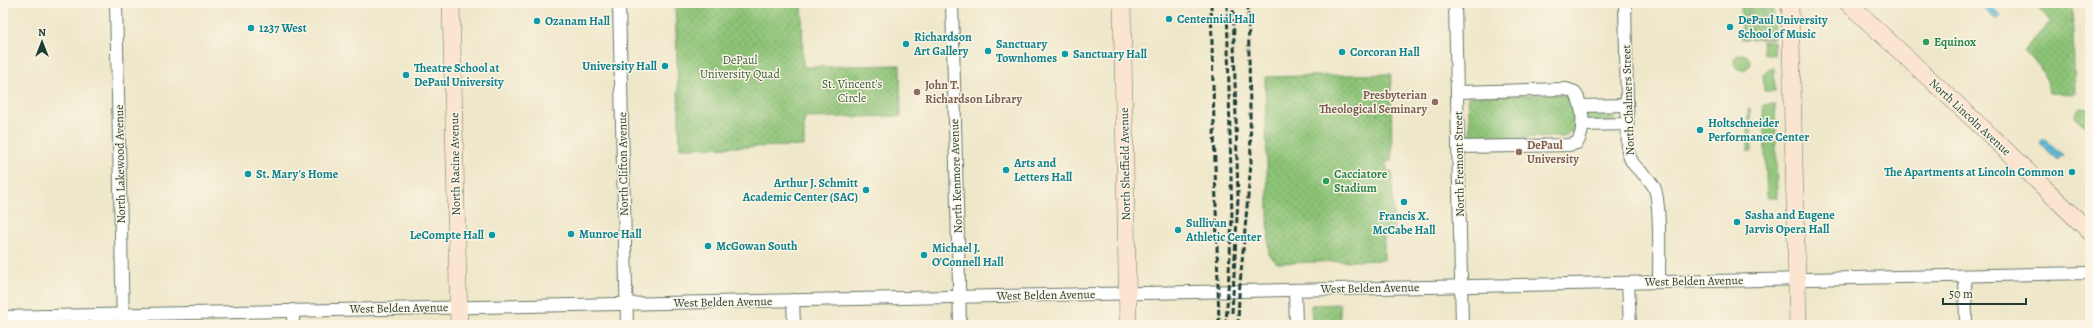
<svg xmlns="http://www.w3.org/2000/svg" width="2093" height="328" font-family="Alegreya,serif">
<defs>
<pattern id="park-dots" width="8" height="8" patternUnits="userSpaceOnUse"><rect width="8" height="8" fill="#8cc376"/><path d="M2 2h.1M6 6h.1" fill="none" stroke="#72a062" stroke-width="1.8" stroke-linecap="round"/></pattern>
<pattern id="garden-furrows" width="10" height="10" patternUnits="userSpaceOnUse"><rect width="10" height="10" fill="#8cc376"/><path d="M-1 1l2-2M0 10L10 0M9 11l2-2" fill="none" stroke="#72a062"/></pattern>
<pattern id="water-rules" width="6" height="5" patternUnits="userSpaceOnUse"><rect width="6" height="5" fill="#60bede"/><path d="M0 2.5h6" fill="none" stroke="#4f9cb5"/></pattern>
</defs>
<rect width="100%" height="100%" fill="#fcf5e5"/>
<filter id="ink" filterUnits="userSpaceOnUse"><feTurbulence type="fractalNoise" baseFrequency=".025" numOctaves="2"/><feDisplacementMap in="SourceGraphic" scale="8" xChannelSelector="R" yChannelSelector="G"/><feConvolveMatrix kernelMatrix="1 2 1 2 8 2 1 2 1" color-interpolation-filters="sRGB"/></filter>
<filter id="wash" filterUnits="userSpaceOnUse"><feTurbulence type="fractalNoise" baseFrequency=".012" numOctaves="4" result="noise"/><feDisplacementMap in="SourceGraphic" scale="16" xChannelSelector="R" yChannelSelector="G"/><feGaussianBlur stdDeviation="0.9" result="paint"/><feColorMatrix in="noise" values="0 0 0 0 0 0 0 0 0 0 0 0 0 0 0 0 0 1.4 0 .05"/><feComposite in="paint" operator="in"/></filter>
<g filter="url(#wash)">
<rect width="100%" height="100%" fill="#eee7c9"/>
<g fill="#8cc376" stroke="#568055">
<polygon points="1741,3 1748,3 1748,39 1742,39"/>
<polygon points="1750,3 1762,3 1763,20 1750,21"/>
<polygon points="1764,3 1773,3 1774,38 1765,39"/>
<polygon points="1750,25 1762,25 1763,39 1751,39"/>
<polygon points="1762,41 1774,41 1774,55 1763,53"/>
<circle cx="1742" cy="62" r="8"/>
<polygon points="1769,68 1774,68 1775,91 1764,91 1763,75"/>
<polygon points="1775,104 1777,198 1767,198 1763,105"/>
<polygon points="1748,108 1750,108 1752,151 1748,151"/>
<polygon points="1614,110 1617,113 1615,121 1589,121 1586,118 1587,112"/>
</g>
<g fill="url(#park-dots)" stroke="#568055">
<polygon points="675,3 802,3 803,67 900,65 901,116 804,118 804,146 680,148"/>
<path d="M2033 3H2072L2075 94 2049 93C2047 75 2038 61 2023 51L2051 21Z"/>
<polygon points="1391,74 1392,161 1386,161 1387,171 1392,171 1394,230 1384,230 1384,260 1277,263 1269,255 1265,77"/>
<path d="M1565 94C1578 102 1575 116 1575 129L1565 137 1470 138 1468 96Z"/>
<polygon points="2080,107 2090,108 2090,132 2074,116"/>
</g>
<polygon fill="url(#garden-furrows)" stroke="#568055" points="1340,304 1340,325 1312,325 1311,305"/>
<g fill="url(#water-rules)" stroke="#407e89">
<polygon points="1978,3 1988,3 2001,15 1997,20"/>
<polygon points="2044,138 2063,155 2058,160 2040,143"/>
</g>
</g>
<g filter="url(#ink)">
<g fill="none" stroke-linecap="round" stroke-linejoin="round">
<g stroke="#677868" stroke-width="14">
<g id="street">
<polyline points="116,3 123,325"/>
<polyline points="619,3 627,325"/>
<polyline points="952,3 960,325"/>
<polyline points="1455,3 1462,325"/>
<path d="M1625 3 1628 151C1631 169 1646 172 1654 187 1661 200 1659 264 1659 282"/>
<path d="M1457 92 1566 89 1575 92C1583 106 1586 129 1577 143L1569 145 1458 147"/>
<polyline points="1581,106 1627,105"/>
<polyline points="1582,125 1627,124"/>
<polyline points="1965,276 1966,325"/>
<polyline points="1628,283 1630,325"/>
<polyline points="1295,290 1296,325"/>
<polyline points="793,300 794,325"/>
<polyline points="293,310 293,325"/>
<polyline points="3,317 2090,273"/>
</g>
</g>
<g stroke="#677868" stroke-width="18">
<g id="secondary">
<polyline points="451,3 459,325"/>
<polyline points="1122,3 1128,325"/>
<polyline points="1790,3 1798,325"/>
<polyline points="1848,3 1989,134 2090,232"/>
</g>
</g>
<use href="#street" stroke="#fff" stroke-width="12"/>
<use href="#secondary" stroke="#fce5d0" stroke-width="17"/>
<g stroke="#1f3d34" stroke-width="3" stroke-dasharray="6 3" stroke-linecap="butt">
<polyline points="1211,3 1219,325"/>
<polyline points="1232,313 1238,198 1233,3"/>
<polyline points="1226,325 1232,219 1227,3"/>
<polyline points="1238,325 1239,295 1251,163 1248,3"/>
</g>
</g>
</g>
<g fill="#0f9aa8" stroke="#fcf5e5" stroke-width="1.5">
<circle cx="1169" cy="19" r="4"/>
<circle cx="537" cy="21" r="4"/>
<circle cx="1730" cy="27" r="4"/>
<circle cx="251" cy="28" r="4"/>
<circle cx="906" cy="44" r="4"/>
<circle cx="988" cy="51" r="4"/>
<circle cx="1342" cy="52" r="4"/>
<circle cx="1065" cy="54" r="4"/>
<circle cx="665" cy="66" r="4"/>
<circle cx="406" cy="75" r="4"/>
<circle cx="1700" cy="130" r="4"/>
<circle cx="1006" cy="170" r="4"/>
<circle cx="2072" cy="172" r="4"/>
<circle cx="248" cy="174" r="4"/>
<circle cx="866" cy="190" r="4"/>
<circle cx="1404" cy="202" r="4"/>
<circle cx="1737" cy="222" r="4"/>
<circle cx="1178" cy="230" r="4"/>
<circle cx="571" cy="234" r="4"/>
<circle cx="492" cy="235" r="4"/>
<circle cx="708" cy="246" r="4"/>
<circle cx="924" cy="255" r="4"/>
</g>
<g fill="#2e9e5b" stroke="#fcf5e5" stroke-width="1.5">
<circle cx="1926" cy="42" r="4"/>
<circle cx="1326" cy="181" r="4"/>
</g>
<g fill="#8d6e63" stroke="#fcf5e5" stroke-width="1.5">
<circle cx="917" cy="92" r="4"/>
<circle cx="1435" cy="102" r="4"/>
<circle cx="1519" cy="152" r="4"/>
</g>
<g text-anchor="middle" stroke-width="3" stroke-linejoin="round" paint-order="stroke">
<g font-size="12" font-weight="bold" fill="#0d838f" stroke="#fcf5e5" text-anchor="start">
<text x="1177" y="23">Centennial Hall</text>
<text x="1738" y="24">DePaul University<tspan x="1738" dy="14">School of Music</tspan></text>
<text x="545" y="25">Ozanam Hall</text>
<text x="259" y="32">1237 West</text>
<text x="914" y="41">Richardson<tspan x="914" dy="14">Art Gallery</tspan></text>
<text x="996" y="48">Sanctuary<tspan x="996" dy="14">Townhomes</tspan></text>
<text x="1350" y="56">Corcoran Hall</text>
<text x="1073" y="58">Sanctuary Hall</text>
<text x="657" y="70" text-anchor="end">University Hall</text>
<text x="414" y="72">Theatre School at<tspan x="414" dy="14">DePaul University</tspan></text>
<text x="1708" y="127">Holtschneider<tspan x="1708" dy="14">Performance Center</tspan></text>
<text x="1014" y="167">Arts and<tspan x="1014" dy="14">Letters Hall</tspan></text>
<text x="2064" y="176" text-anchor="end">The Apartments at Lincoln Common</text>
<text x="256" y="178">St. Mary's Home</text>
<text x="858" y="187" text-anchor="end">Arthur J. Schmitt<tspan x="858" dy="14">Academic Center (SAC)</tspan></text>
<text x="1745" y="219">Sasha and Eugene<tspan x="1745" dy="14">Jarvis Opera Hall</tspan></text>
<text x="1404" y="220" text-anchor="middle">Francis X.<tspan x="1404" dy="14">McCabe Hall</tspan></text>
<text x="1186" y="227">Sullivan<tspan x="1186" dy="14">Athletic Center</tspan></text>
<text x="579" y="238">Munroe Hall</text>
<text x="484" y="239" text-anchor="end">LeCompte Hall</text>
<text x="716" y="250">McGowan South</text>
<text x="932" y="252">Michael J.<tspan x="932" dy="14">O'Connell Hall</tspan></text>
</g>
<g font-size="12" font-weight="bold" fill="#27864d" stroke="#fcf5e5" text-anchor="start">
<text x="1934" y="46">Equinox</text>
<text x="1334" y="178">Cacciatore<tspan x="1334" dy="14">Stadium</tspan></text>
</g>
<g font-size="12" fill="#3a5e44" stroke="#fcf5e5">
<text x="740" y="64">DePaul<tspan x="740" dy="14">University Quad</tspan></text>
<text x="852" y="88">St. Vincent's<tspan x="852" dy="14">Circle</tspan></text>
</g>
<g font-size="12" font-weight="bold" fill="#785e54" stroke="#fcf5e5" text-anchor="start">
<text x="925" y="89">John T.<tspan x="925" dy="14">Richardson Library</tspan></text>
<text x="1427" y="99" text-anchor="end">Presbyterian<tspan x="1427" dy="14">Theological Seminary</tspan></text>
<text x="1527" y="149">DePaul<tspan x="1527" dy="14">University</tspan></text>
</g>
<g font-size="12" fill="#1f3d34" stroke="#fcf5e5">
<text transform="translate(1628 100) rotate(-92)" y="4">North Chalmers Street</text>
<text transform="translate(1970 117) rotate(43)" y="4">North Lincoln Avenue</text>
<text transform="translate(120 164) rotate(-91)" y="4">North Lakewood Avenue</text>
<text transform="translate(455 164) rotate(-91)" y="4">North Racine Avenue</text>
<text transform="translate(623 164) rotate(-91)" y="4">North Clifton Avenue</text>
<text transform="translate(1125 164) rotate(-91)" y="4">North Sheffield Avenue</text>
<text transform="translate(1459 164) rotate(-91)" y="4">North Fremont Street</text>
<text transform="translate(956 176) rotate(-92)" y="4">North Kenmore Avenue</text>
<text transform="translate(1694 281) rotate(-1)" y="4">West Belden Avenue</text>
<text transform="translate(1370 288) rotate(-1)" y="4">West Belden Avenue</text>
<text transform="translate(1046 295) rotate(-1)" y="4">West Belden Avenue</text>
<text transform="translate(723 302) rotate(-1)" y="4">West Belden Avenue</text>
<text transform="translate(399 308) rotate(-1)" y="4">West Belden Avenue</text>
</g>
</g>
<rect width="2093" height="328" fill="none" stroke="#fcf5e5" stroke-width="16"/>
<g transform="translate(42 42)" stroke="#fcf5e5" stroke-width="3" paint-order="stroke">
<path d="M0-3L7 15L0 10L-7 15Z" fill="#1f3d34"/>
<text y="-6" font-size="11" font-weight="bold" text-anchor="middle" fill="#1f3d34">N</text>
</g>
<path d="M1943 298v6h83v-6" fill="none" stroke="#1f3d34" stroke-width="2"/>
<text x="1949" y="298" font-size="12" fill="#1f3d34" stroke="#fcf5e5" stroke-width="3" paint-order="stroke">50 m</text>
</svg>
